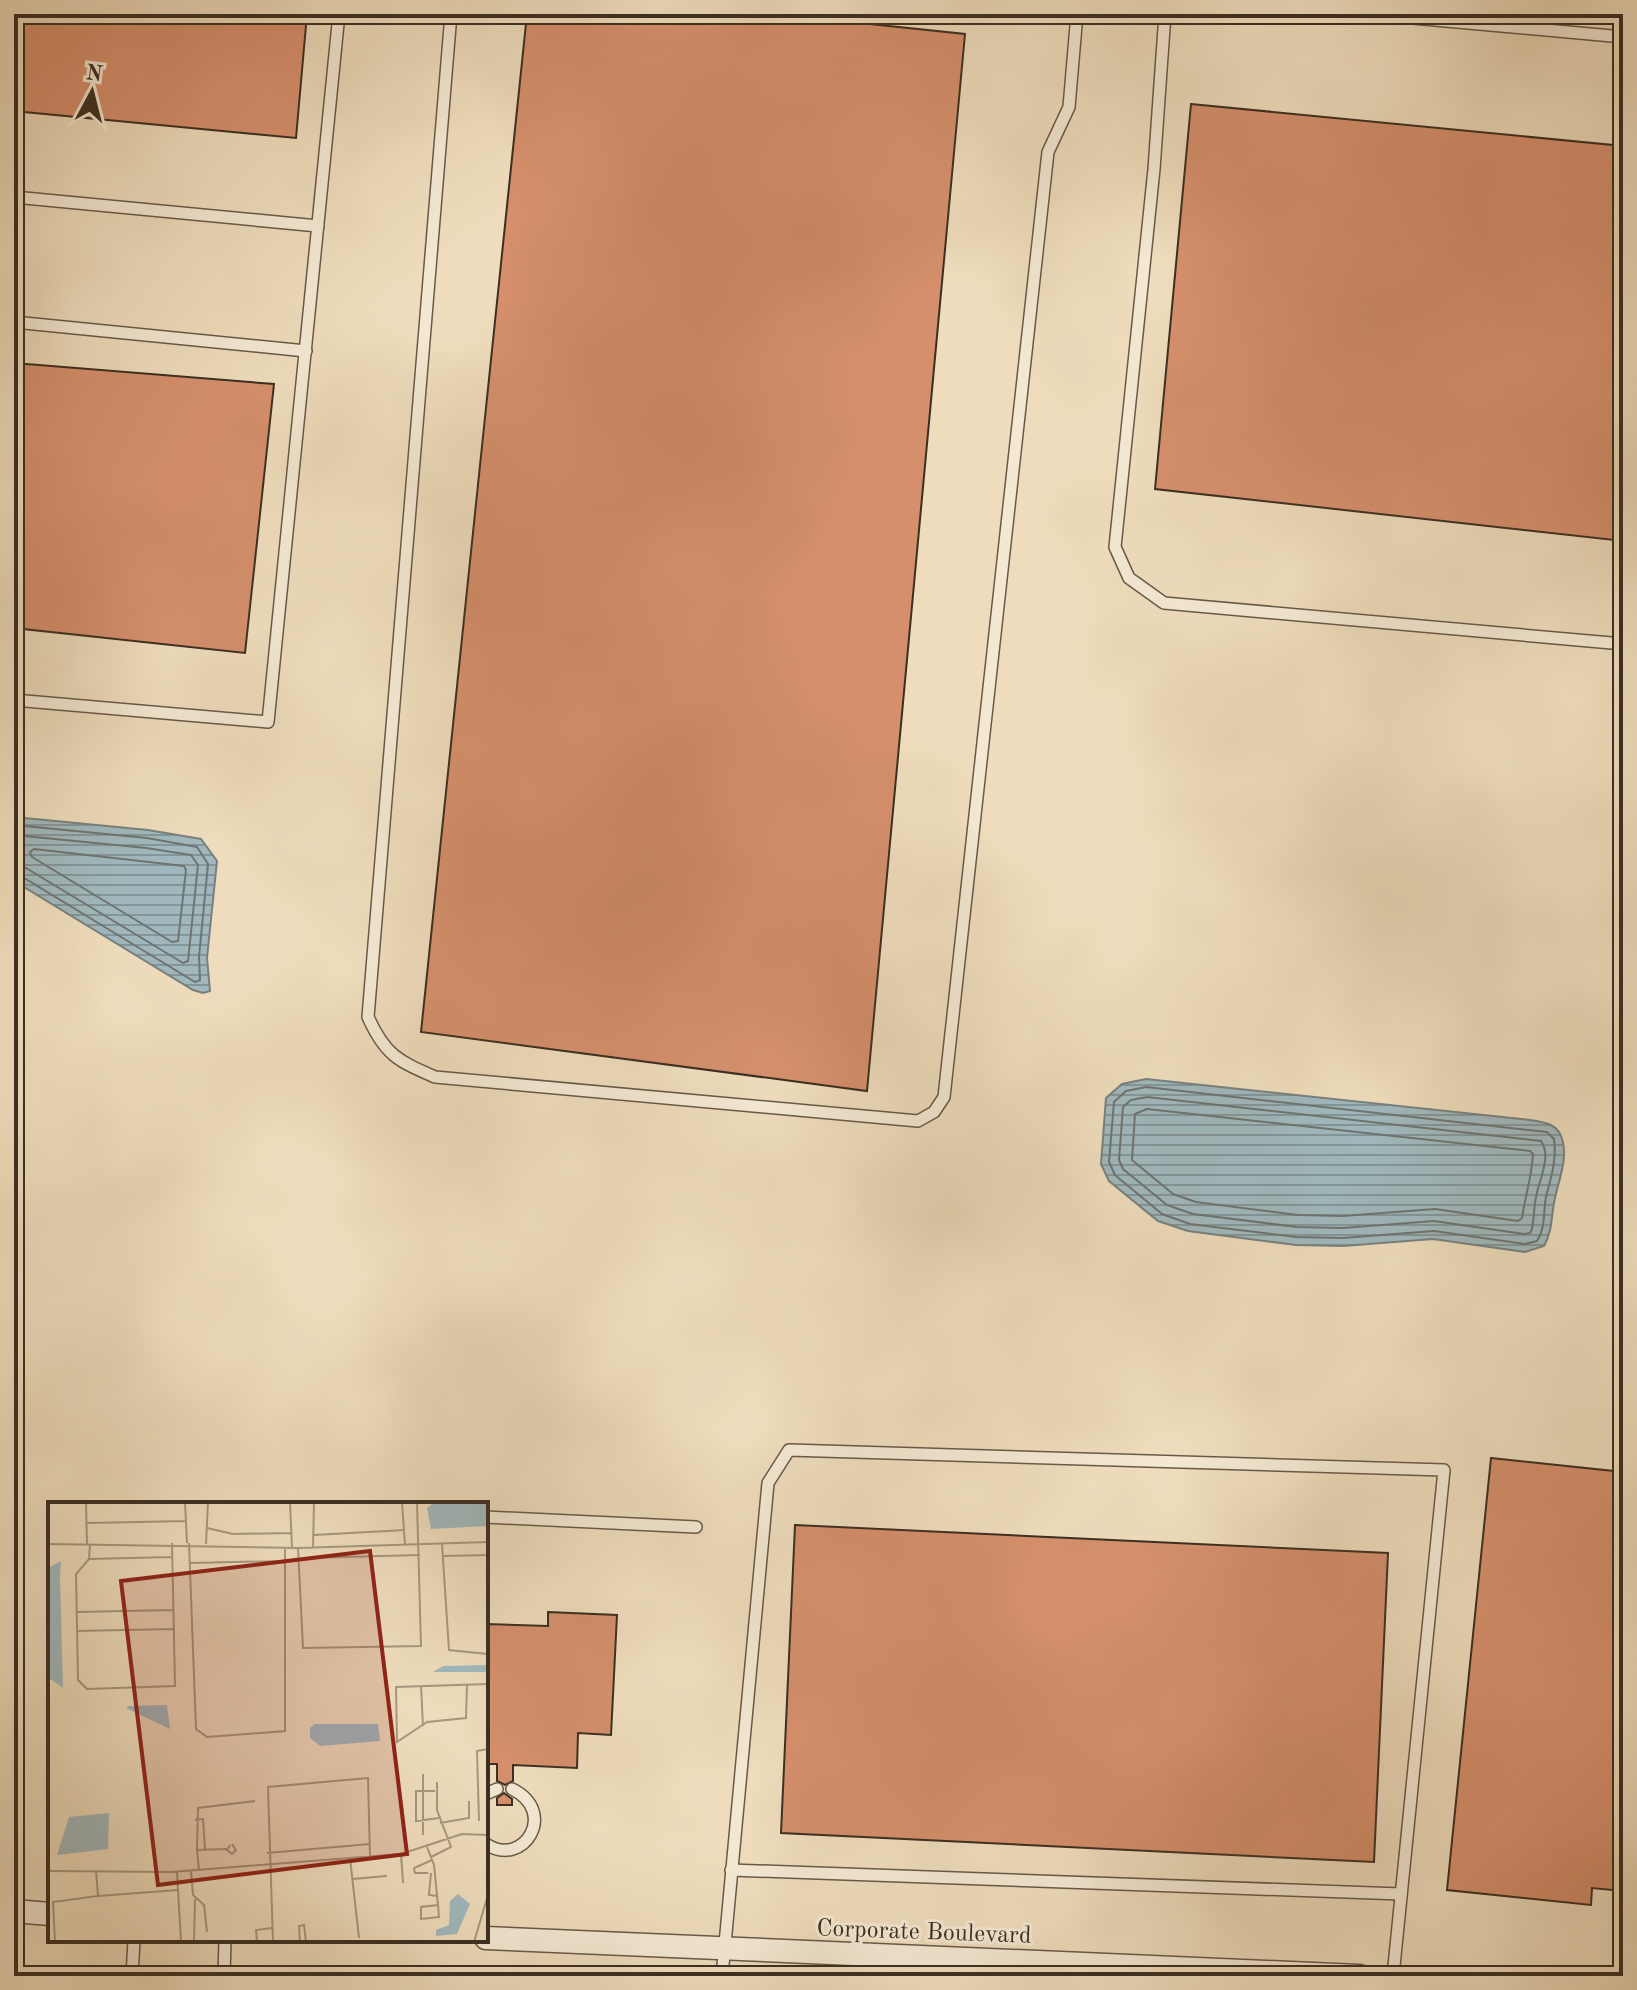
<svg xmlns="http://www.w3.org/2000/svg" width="1637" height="1990" font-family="'Old Standard TT',serif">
<defs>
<pattern id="water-rules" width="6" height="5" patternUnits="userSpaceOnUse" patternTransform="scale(2)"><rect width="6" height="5" fill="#a0b8bd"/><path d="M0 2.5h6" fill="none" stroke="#849699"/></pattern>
</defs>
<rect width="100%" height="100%" fill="#eedcbc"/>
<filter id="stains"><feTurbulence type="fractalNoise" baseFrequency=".0025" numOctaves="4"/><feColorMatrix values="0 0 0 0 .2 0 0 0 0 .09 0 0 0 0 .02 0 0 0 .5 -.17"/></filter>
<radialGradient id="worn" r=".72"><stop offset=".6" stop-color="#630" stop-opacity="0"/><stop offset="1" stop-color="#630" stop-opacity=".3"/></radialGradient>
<g fill="url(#water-rules)" stroke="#78817f" stroke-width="2">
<polygon points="14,817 148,830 201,839 217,861 207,958 210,991 203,993 193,990 14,881"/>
<path d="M1146 1079 1530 1120C1542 1122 1556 1123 1561 1136 1569 1156 1559 1179 1555 1198 1551 1215 1553 1230 1544 1246L1525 1252 1433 1239 1343 1246 1296 1245 1188 1231 1158 1221 1109 1181 1101 1164 1106 1098 1122 1084Z"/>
</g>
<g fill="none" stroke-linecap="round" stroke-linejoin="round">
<g stroke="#6e7470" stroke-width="2">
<polyline points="14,825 147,838 197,847 208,864 199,957 200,980 195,982 21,876 14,875"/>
<polyline points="14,835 146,848 191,855 198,865 188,961 183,963 26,868 14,865"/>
<polygon points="34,849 184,866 186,870 178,941 172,942 32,857 30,852"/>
<path d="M1146 1087 1547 1132 1554 1139C1557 1160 1551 1177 1546 1197 1543 1212 1546 1227 1537 1241L1525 1244 1434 1231 1343 1238 1296 1237 1190 1224 1162 1214 1115 1175 1109 1162 1114 1102 1126 1091Z"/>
<path d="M1147 1097 1541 1141C1552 1157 1539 1179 1536 1197 1534 1207 1534 1218 1532 1229L1530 1233 1524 1234 1434 1221 1343 1228 1297 1227 1193 1214 1167 1205 1123 1169 1119 1160 1123 1107 1131 1100Z"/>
<path d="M1147 1109 1530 1151 1533 1154C1532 1175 1525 1197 1522 1218L1518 1221 1435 1209 1343 1216 1298 1215 1196 1202 1173 1194 1132 1160 1135 1114Z"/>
</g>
</g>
<g fill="#d58f6c" stroke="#3b2f22" stroke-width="2">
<polygon points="14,14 307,14 296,138 14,111"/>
<polygon points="527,14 774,14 965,34 867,1091 421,1032"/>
<polygon points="1191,104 1623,146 1623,541 1155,489"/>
<polygon points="14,363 274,384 245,653 14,628"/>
<polygon points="1491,1458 1623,1472 1623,1891 1592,1888 1591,1905 1447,1890"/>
<polygon points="795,1525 1388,1553 1374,1862 781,1833"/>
<polygon points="548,1612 617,1615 611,1735 578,1733 577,1768 513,1765 513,1781 505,1785 497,1781 497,1764 486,1764 486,1624 548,1626"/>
<polygon points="504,1793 512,1799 512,1805 497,1805 497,1798"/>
</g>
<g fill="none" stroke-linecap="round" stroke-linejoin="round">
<g stroke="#685a48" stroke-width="14">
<g id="service">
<path d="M451 14 368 1017C385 1055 398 1061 435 1077L918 1121 934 1112 944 1097 1048 152 1069 107 1077 14"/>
<polyline points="1165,14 1154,169 1115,547 1129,578 1164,603 1623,644"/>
<polyline points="1368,14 1623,37"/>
<polyline points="14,197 318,226"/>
<polyline points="14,322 306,351"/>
<polyline points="14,700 268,722 339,14"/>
<polyline points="486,1517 696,1527"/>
<polyline points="486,1794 497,1789"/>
<path d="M486 1844C523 1869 559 1812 512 1789"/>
<polyline points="731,1870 1401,1894"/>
<polyline points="132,1976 134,1940"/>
<polyline points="224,1976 225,1940"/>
<polyline points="722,1976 768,1483 789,1450 1444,1470 1393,1976"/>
</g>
</g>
<g stroke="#685a48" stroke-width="25">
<g id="minor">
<polyline points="14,1911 50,1914"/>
<polyline points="486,1938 1359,1976"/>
</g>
</g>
<use href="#service" stroke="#f4e8d3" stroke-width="11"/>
<use href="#minor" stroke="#f4e8d3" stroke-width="22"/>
</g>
<g text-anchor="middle" stroke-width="6" stroke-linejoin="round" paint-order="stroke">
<g font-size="24" fill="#3b2f22" stroke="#f4e8d3">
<text transform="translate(924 1931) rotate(2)" y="8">Corporate Boulevard</text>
</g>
</g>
<g transform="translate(48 1502)">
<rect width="440" height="440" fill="#eedcbc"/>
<path d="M387 0H440V24L383 27 379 6ZM13 59 12 74 15 186 1 176 2 65ZM440 163V170H385L395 164ZM119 203 122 227 78 206 80 204ZM267 222H330L332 239 272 244 262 236V226ZM61 311 60 347 9 353 21 315ZM410 392 422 402 409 432 388 434V428L401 423 402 399Z" fill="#a0b8bd"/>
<path fill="none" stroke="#a6977e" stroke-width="2" d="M38 0 39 42M137 0 139 41M242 0 244 46M354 0 357 43M39 21 138 19M159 26 185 32 244 31M266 33 357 28M141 41 148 227 159 235 237 229V46M0 42 250 46 440 40M42 42 41 57 28 72 30 178 39 187 127 184 124 41M158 42 160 0M394 42 401 148 440 152M250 46 255 146 373 144 369 0M265 46 266 0M395 54 440 53M258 56 372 53M41 57 124 55M142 61 237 59M29 110 125 108M29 129 126 127M419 183 418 216 379 220 349 240 348 185 440 182M373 184 375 224M375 272V333M387 289H368V319L391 316M147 318 155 317 157 347M431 319 429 249 440 247M392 321 421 316V299M182 343 179 348 184 352 188 348 184 342M379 345 386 363 390 403 391 415 373 417V405L390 403M149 348 150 306 207 299M219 351 322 342M353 352 355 381M383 355 403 345 389 308V280M302 356 311 436M151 368 149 348 179 347M0 369 123 370 353 352 414 332 440 333M143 369 145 393 156 403 159 430M129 370 133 440M380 371H367L366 366 384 358M383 371 381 393 389 394M304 377 339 374M50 394 130 388M7 440 5 400 50 394 48 368M146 440 147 397M209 440 208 428 224 426M225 440 220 285 320 276 322 355M252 440 251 424 256 423 258 440M426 440 440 393"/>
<path fill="#8f2418" fill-opacity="0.15" stroke="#8f2418" stroke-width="4" d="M322 49 359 352 110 383 73 79Z"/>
<rect width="440" height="440" fill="none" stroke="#3b2f22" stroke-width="4"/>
</g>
<rect width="1637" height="1990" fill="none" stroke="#eedcbc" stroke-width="48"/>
<rect x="16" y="16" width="1605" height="1958" fill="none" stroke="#3b2f22" stroke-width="4"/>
<rect x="24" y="24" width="1589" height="1942" fill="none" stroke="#3b2f22" stroke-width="2"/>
<g transform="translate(92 92) rotate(7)" stroke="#f4e8d3" stroke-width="6" paint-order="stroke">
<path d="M0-6L14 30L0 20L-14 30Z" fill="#3b2f22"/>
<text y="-12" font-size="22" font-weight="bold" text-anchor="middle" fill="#3b2f22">N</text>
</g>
<rect width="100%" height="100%" filter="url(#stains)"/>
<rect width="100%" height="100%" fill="url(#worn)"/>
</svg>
